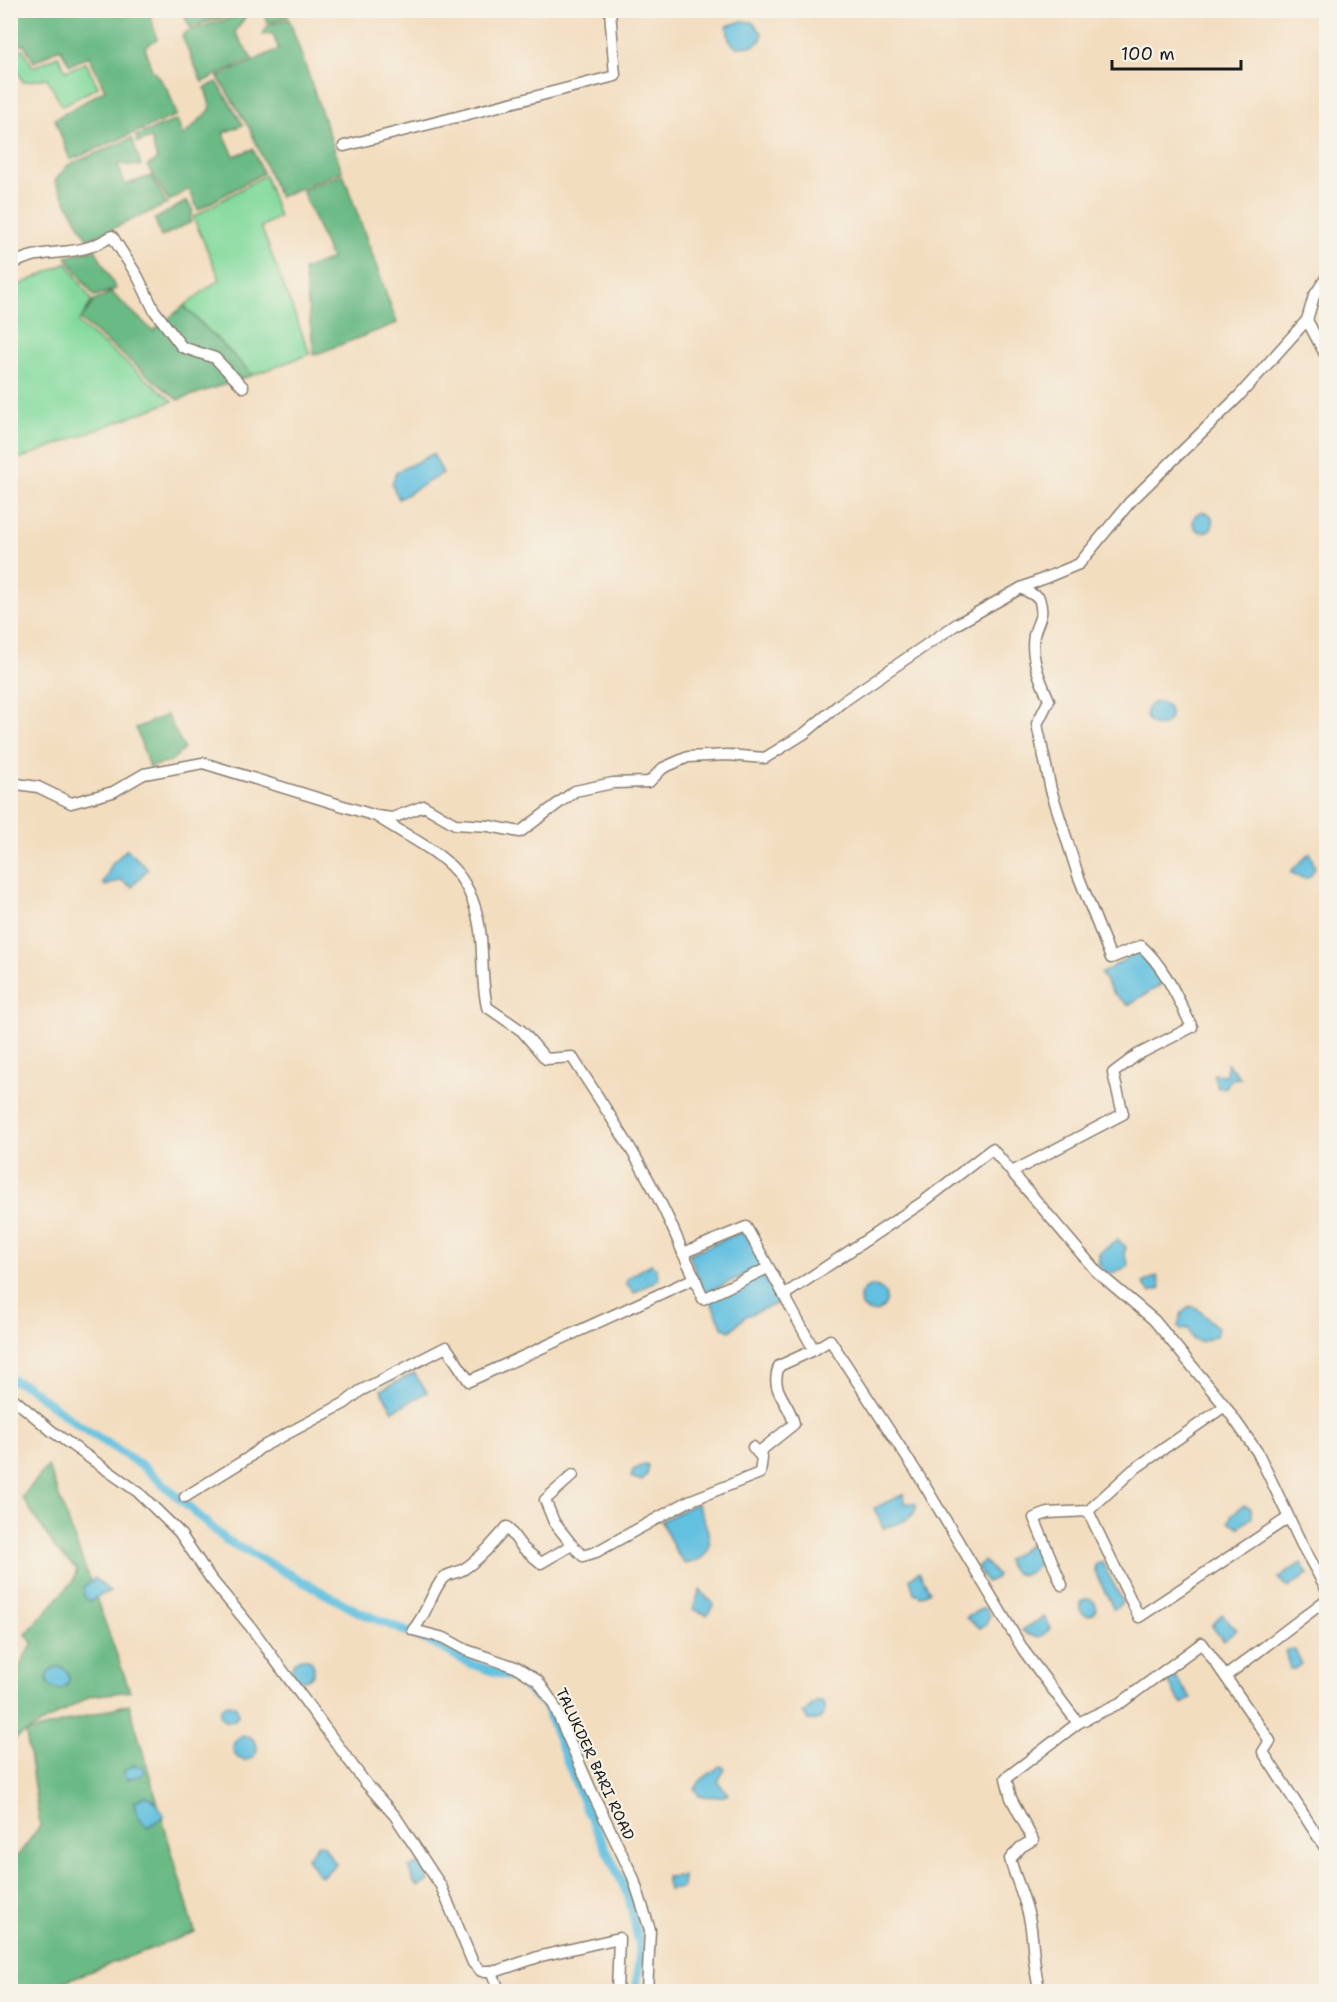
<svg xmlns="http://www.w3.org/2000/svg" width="1337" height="2002" font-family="'Shantell Sans',sans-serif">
<rect width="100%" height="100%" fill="#f7f3e8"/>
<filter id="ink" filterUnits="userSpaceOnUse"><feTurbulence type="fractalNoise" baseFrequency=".0167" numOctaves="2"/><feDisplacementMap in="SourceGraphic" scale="12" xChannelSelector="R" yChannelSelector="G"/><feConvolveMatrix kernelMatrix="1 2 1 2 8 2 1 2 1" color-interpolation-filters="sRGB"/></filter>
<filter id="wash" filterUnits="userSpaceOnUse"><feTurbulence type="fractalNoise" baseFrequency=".008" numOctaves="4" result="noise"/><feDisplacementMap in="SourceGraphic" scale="24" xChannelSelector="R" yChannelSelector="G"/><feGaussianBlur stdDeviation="1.35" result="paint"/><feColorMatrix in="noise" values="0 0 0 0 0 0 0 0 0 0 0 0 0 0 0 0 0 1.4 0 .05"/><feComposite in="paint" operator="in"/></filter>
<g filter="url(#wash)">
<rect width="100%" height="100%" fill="#f3ddbf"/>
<g fill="#84da9e" stroke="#507b5d" stroke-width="1.5">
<polygon points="23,49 33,67 58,56 66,71 86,63 98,87 62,106 47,78 23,82 10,55"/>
<polygon points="265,175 279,217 261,227 310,354 253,375 184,306 220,279 193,217"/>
<polygon points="67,263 92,301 78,323 173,401 11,462 11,289"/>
</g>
<g fill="#6bba85" stroke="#446b50" stroke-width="1.5">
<polygon points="11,10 149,11 157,39 145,47 151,68 168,90 177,115 70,160 55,119 105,90 89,56 70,65 60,48 34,62 24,44 11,50"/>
<polygon points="182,11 245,11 190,27"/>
<polygon points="264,11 287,11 289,16 267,23"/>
<polygon points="248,13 235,32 252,59 202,82 182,36 188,31"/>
<polygon points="289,19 342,171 279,197 250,129 218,77 279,49 272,33 263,35 268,25"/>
<polygon points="217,82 243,125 223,133 234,156 253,149 263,173 198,210 189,189 169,201 147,166 157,160 151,138 137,143 136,136 177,120 183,136 211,109 205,88"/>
<polygon points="132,138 141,166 118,164 125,185 151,176 167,204 88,240 55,181 68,165"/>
<polygon points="343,174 397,323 314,355 304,270 331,259 302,190"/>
<polygon points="187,201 193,211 190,218 191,222 161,237 155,219"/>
<polygon points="95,249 116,289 94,296 66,257"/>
<polygon points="111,292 153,331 184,306 253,375 178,400 80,320 94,301"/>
<polygon points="167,715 184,749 170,762 149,767 136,728"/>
<path d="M48 1466 130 1691 90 1696 11 1741C11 1705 9 1674 33 1644L26 1634 73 1581 77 1569 57 1551 22 1497Z"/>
<polygon points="129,1704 195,1932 38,1991 11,1991 10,1866 40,1826 26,1733"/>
</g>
<g fill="#62c0e0" stroke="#3f6e7e" stroke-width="1.5">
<polygon points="742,21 752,22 762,33 761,40 753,46 736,47 729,40 727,26"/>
<polygon points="433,454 443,473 399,499 392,485 396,472"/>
<circle cx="1203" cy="522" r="10"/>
<circle cx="1158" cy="714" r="12"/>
<polygon points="127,849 148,869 132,887 121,880 106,886 103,884 112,864"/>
<polygon points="1310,853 1315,868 1310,877 1305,879 1290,872"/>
<polygon points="1140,950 1149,957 1165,982 1128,1005 1114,994 1101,974"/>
<polygon points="1227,1064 1241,1078 1231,1079 1226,1087 1218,1088 1213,1074 1226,1075"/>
<polygon points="744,1231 763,1266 704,1294 689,1254"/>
<polygon points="1118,1240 1126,1247 1124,1254 1129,1266 1108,1275 1099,1265 1099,1253"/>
<polygon points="651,1264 656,1268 659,1279 634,1293 626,1283 628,1278"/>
<polygon points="766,1272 781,1302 746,1316 730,1331 723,1328 710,1300"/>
<polygon points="1157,1276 1161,1288 1150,1292 1143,1283"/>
<circle cx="873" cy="1299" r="13"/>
<polygon points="1190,1306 1197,1308 1218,1328 1216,1336 1201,1342 1193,1340 1188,1328 1181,1330 1178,1327 1181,1314"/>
<polygon points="414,1373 427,1392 393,1411 381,1390"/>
<path d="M644 1464 648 1465C649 1472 647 1476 642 1481L631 1477 633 1470Z"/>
<path d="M904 1494 905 1503 916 1504C918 1520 895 1524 883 1528L874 1508Z"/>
<path d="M697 1503C706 1527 725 1557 685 1564L676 1552 661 1521Z"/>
<polygon points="1244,1505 1251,1508 1252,1517 1239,1527 1229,1522 1232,1514"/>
<path d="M1032 1543 1041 1547 1043 1557C1033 1576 1016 1583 1006 1560Z"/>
<polygon points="984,1561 997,1575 996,1578 986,1582 977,1567"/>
<polygon points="1102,1562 1123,1602 1114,1609 1095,1572 1095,1565"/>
<polygon points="1301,1563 1308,1574 1288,1588 1278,1578"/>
<polygon points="919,1572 930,1591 921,1596 914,1593 910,1578"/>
<polygon points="95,1578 110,1592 98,1596 90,1602 84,1596 84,1587"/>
<polygon points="700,1590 714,1604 707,1615 693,1609"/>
<circle cx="1088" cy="1607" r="8"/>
<polygon points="982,1608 986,1608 990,1616 986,1624 980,1628 966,1618"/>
<polygon points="1222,1614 1237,1630 1223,1641 1212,1626"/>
<polygon points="1044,1617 1051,1628 1039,1638 1027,1634 1022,1630"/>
<polygon points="1295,1650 1302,1664 1295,1669 1290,1669 1285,1651"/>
<circle cx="303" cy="1669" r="11"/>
<circle cx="58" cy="1678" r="11"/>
<polygon points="1172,1673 1191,1698 1182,1704 1165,1677"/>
<path d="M816 1702H824C828 1715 820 1722 808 1720L803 1713Z"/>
<circle cx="229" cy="1713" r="9"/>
<circle cx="245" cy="1748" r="12"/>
<polygon points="134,1765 143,1767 143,1775 126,1779 124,1771"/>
<polygon points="720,1766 725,1768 718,1782 728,1794 722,1797 699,1796 695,1789 701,1780"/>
<path d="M144 1796C155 1798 160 1806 164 1817L147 1827C140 1821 135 1811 134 1802Z"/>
<polygon points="318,1844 323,1845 336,1864 322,1876 317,1873 307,1858"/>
<polygon points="421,1863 429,1881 419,1887 413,1881 409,1868"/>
<polygon points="683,1876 682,1888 669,1890 666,1877"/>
</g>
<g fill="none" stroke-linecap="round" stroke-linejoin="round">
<polyline stroke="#62c0e0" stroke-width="9" points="10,1379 27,1386 74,1422 144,1467 226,1540 357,1611 429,1641 471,1664 516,1679 545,1705 586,1808 629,1897 640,1949 636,1992"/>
</g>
</g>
<g filter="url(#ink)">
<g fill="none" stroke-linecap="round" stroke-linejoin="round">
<g stroke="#887c6e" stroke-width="13">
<g id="street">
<polyline points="344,146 615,76 610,10"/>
<path d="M10 264C19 261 29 256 38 255 68 250 83 254 112 236L138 277 154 310 182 347 215 358 243 387"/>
<polyline points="1307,320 1326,356"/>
<polyline points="10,783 38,787 71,803 113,792 144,774 203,763 376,816 392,818 424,806 455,824 489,826 520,832 575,791 613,783 649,782 663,768 688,757 727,755 765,758 805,733 841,703 957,624 1021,588 1079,564 1130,502 1238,397 1307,320 1314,296 1326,278"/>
<path d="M376 816C433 853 473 862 481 938 483 962 482 984 487 1007L522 1031 546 1059 572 1057C613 1120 656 1183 683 1253L746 1227 784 1295 923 1202 992 1149 1097 1272 1154 1320 1225 1406 1133 1470 1088 1511 1048 1513 1034 1518 1062 1585"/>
<path d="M1012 1172 1123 1114 1113 1073 1137 1055 1192 1027C1178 999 1165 967 1141 946L1111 958 1078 875 1051 790 1037 724 1049 700C1040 680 1030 657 1034 635 1038 618 1045 617 1039 598L1021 588"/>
<polyline points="683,1253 695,1278"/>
<polyline points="814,1350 830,1340 919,1476 1024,1651 1078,1723 1122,1702 1202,1643 1270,1741 1263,1752 1326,1849"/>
<polyline points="10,1396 53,1432 138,1492 179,1532 211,1579 250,1626 364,1781 395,1816 441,1886 473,1963 481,1971 497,1971 541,1956 619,1938 617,1992"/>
<polyline points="1225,1406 1258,1453 1302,1545 1326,1588"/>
<path d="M759 1452 794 1424C789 1400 769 1392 779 1366L814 1350 784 1295"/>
<path d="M573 1475 545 1500 554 1522 572 1545 541 1563 523 1548 507 1527C494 1542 481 1558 464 1569 458 1573 449 1573 443 1578 431 1593 428 1612 413 1630L444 1638 466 1650 518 1668 538 1681 553 1703 591 1790 633 1877 650 1930 647 1992"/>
<polyline points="185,1497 248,1458 260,1448 345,1403 360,1391 446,1347 469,1381 695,1278 703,1299 768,1268"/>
<polyline points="1088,1511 1139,1617 1288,1518"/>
<polyline points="572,1545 583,1556 596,1552 689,1501 760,1473 762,1458 753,1447"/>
<polyline points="1226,1676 1326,1600"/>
<polyline points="491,1971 500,1992"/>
<path d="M1040 1992C1033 1969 1034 1945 1030 1922 1026 1899 1016 1881 1010 1859L1021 1847 1033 1840 1011 1798 1006 1778 1078 1723"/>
</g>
</g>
<use href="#street" stroke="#fff" stroke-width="10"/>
</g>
</g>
<g text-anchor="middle" stroke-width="4.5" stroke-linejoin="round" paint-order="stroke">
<g font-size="15" fill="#1c1c1c" stroke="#f7f3e8">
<text transform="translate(595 1764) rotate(65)" y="5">TALUKDER BARI ROAD</text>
</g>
</g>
<rect width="1337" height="2002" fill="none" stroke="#f7f3e8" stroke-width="36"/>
<path d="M1112 60v9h129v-9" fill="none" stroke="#1c1c1c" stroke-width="3"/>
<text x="1121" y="60" font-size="18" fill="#1c1c1c" stroke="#f7f3e8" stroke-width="4.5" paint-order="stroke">100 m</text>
</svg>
